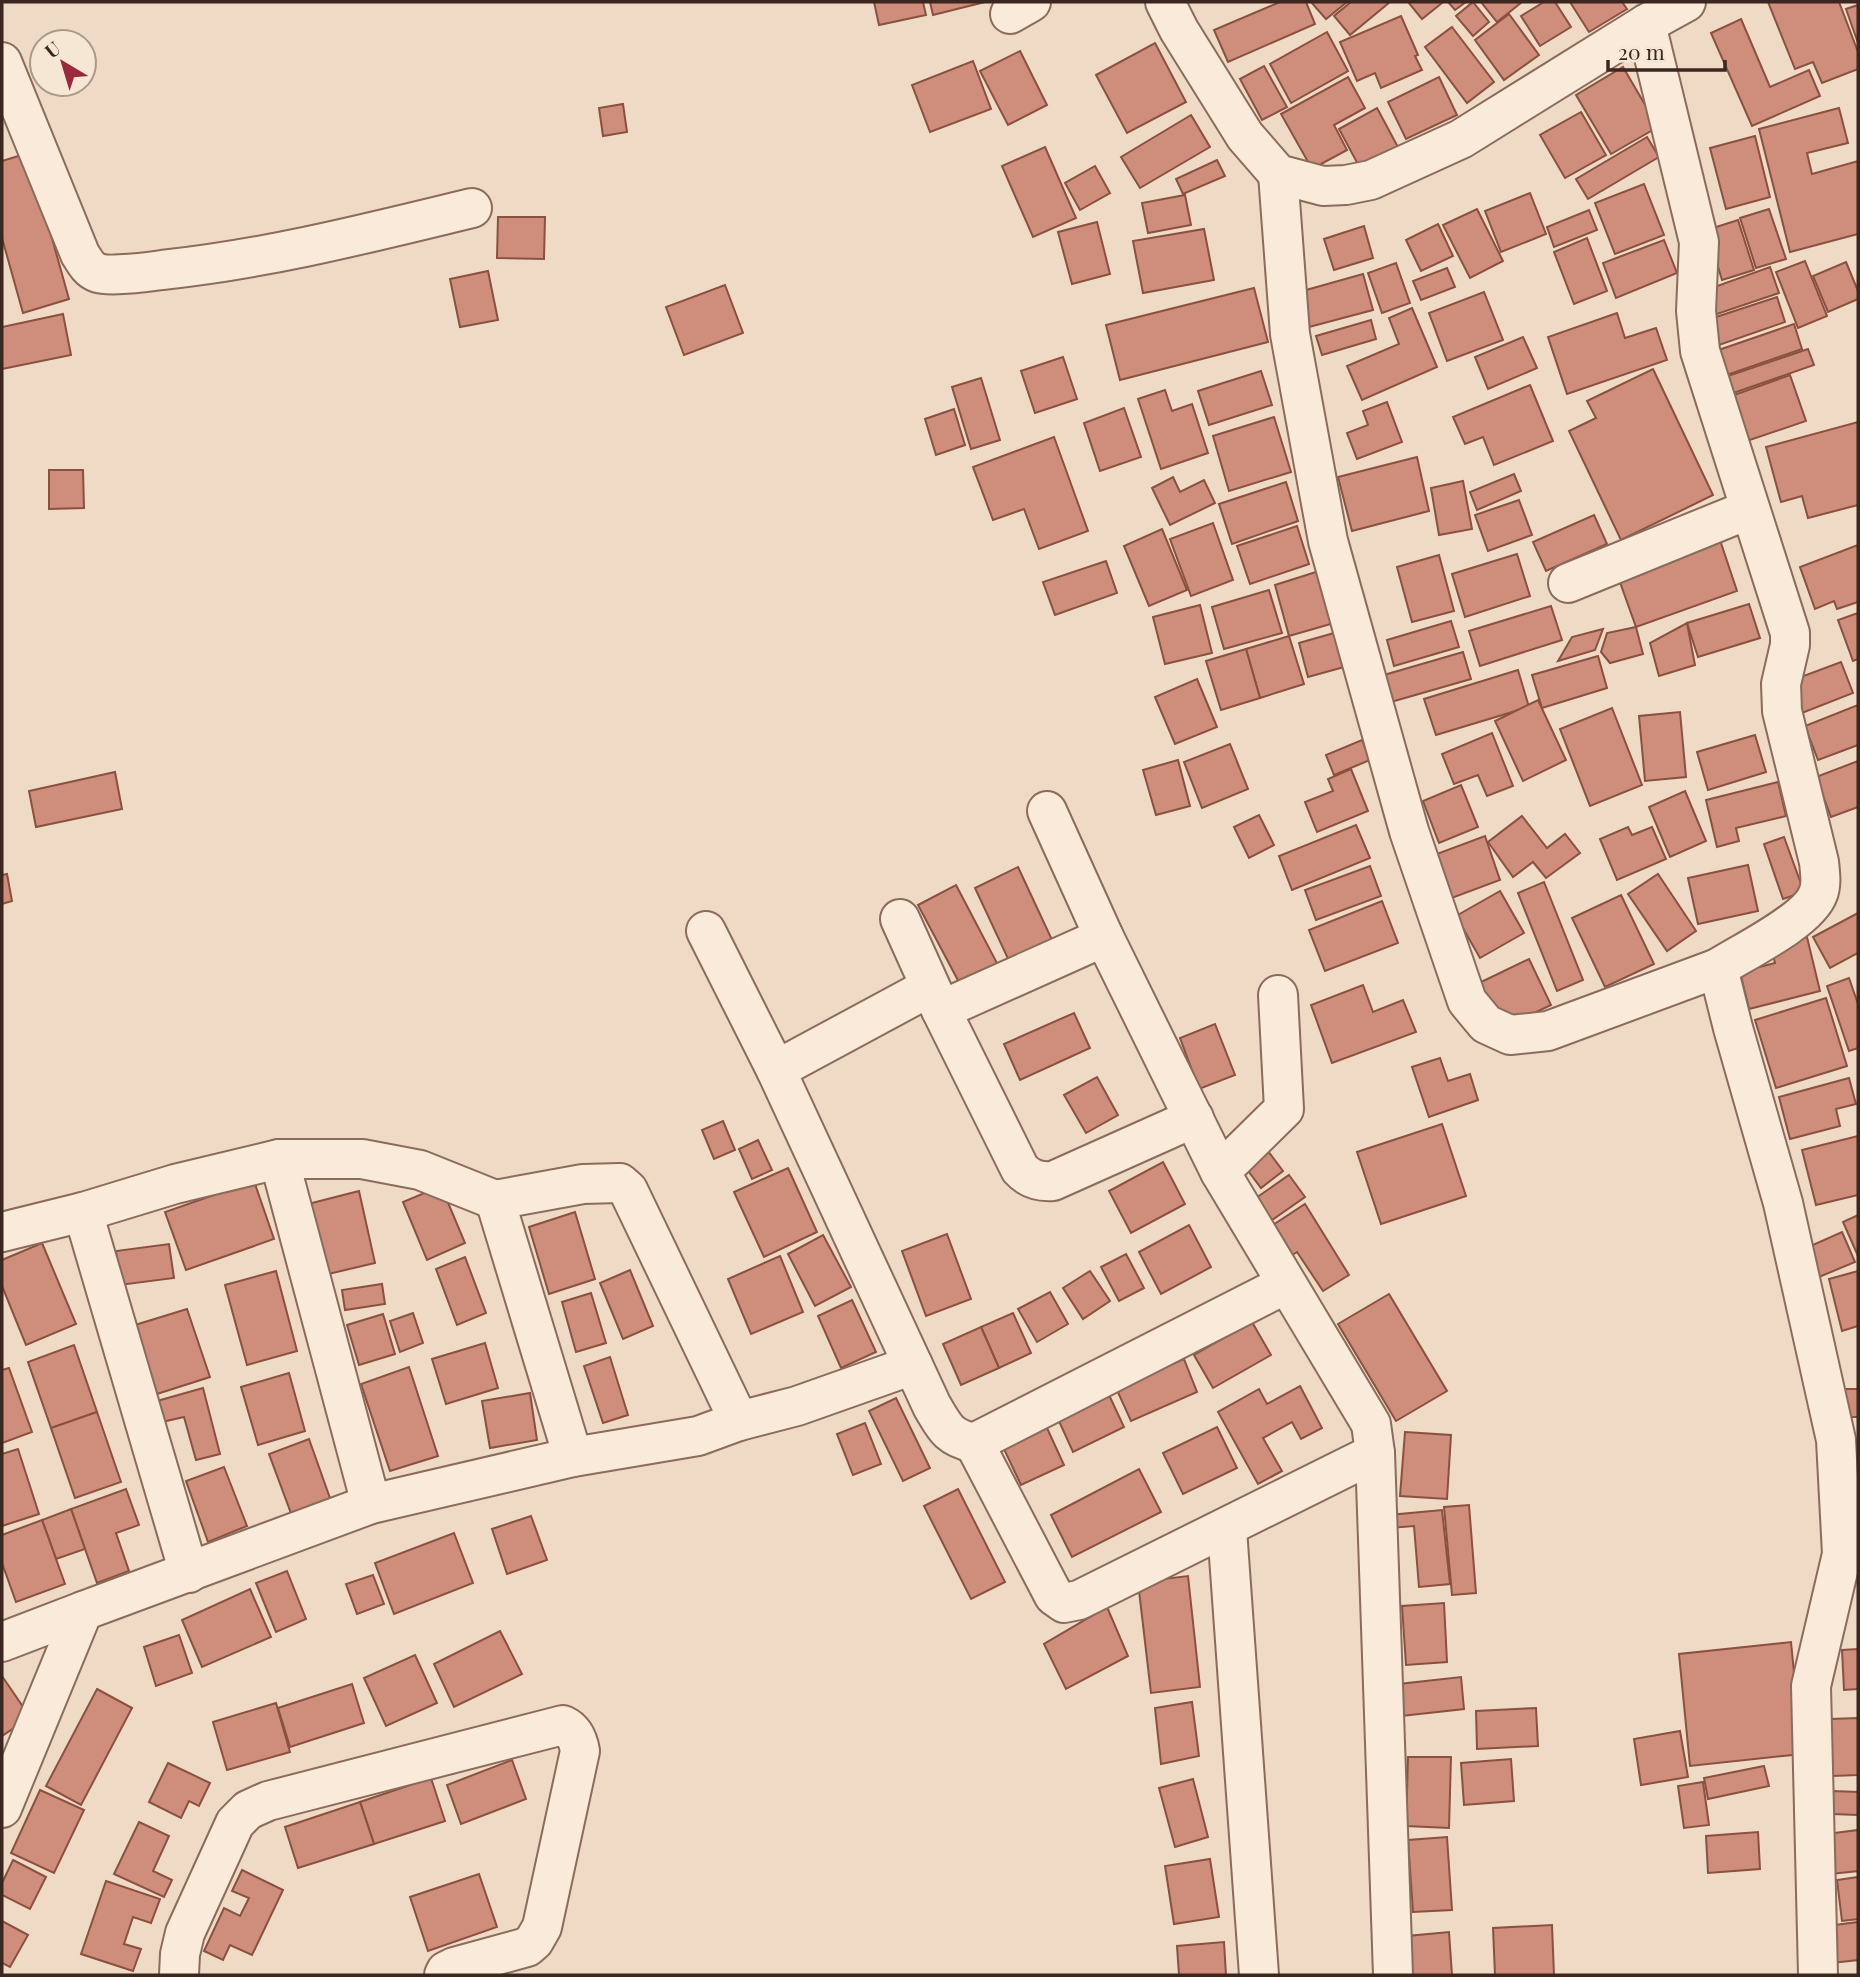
<svg xmlns="http://www.w3.org/2000/svg" width="1860" height="1977" font-family="'Playfair Display',serif">
<rect width="100%" height="100%" fill="#efdbc5"/>
<g fill="#ce8e7b" stroke="#8a5040" stroke-width="2">
<polygon points="874,2 923,2 926,15 879,25"/>
<polygon points="930,2 985,2 933,15"/>
<polygon points="1280,2 1306,2 1315,24 1228,62 1214,30"/>
<polygon points="1311,2 1347,2 1326,19"/>
<polygon points="1351,2 1390,2 1350,35 1334,16"/>
<polygon points="1408,2 1441,2 1442,3 1422,19"/>
<polygon points="1448,2 1466,2 1455,10"/>
<polygon points="1473,2 1489,22 1473,36 1456,16"/>
<polygon points="1481,2 1522,2 1497,22"/>
<polygon points="1544,2 1555,2 1571,27 1540,46 1521,16"/>
<polygon points="1570,2 1622,2 1627,9 1589,32"/>
<polygon points="1768,2 1839,2 1858,52 1858,69 1822,83 1813,62 1795,69"/>
<polygon points="1858,5 1858,43 1846,9"/>
<polygon points="1509,14 1539,55 1504,80 1475,40"/>
<polygon points="1401,16 1418,55 1415,56 1422,70 1381,88 1375,73 1357,81 1340,42"/>
<polygon points="1741,19 1770,87 1809,70 1820,96 1752,126 1711,33"/>
<polygon points="1452,27 1494,82 1467,103 1425,47"/>
<polygon points="1327,32 1348,71 1291,103 1270,64"/>
<polygon points="1155,43 1186,102 1127,133 1096,75"/>
<polygon points="1020,51 1047,105 1008,125 980,71"/>
<polygon points="973,61 991,109 930,132 912,85"/>
<polygon points="1264,66 1287,107 1262,120 1240,79"/>
<polygon points="1623,67 1658,127 1611,154 1576,95"/>
<polygon points="1348,77 1365,108 1334,125 1347,150 1312,169 1281,114"/>
<polygon points="1439,77 1457,115 1406,139 1388,102"/>
<polygon points="623,104 627,132 603,136 599,108"/>
<polygon points="1377,108 1399,149 1361,170 1339,129"/>
<polygon points="1839,108 1848,143 1807,153 1812,174 1858,161 1858,234 1790,252 1759,129"/>
<polygon points="1581,112 1606,155 1565,178 1540,135"/>
<polygon points="1191,115 1210,147 1140,188 1121,157"/>
<polygon points="1755,136 1770,197 1726,209 1710,148"/>
<polygon points="1647,137 1659,157 1588,199 1576,179"/>
<polygon points="1045,147 1076,218 1033,237 1002,166"/>
<polygon points="28,153 69,299 23,313 2,238 2,161"/>
<polygon points="1217,160 1225,176 1183,194 1176,179"/>
<polygon points="1095,166 1110,193 1080,210 1065,183"/>
<polygon points="1644,184 1664,235 1615,254 1595,203"/>
<polygon points="1530,193 1546,234 1501,252 1485,211"/>
<polygon points="1185,195 1191,225 1148,233 1142,203"/>
<polygon points="1477,209 1503,261 1470,278 1443,225"/>
<polygon points="1769,209 1786,259 1756,268 1740,218"/>
<polygon points="1589,210 1597,230 1554,247 1547,227"/>
<polygon points="498,217 545,217 544,259 497,258"/>
<polygon points="1738,220 1754,270 1722,280 1707,230"/>
<polygon points="1097,222 1110,274 1072,284 1058,232"/>
<polygon points="1438,224 1453,256 1421,271 1406,240"/>
<polygon points="1364,226 1373,258 1334,270 1324,239"/>
<polygon points="1204,229 1214,280 1143,293 1133,241"/>
<polygon points="1587,238 1607,291 1574,304 1554,252"/>
<polygon points="1664,240 1677,273 1616,298 1603,263"/>
<polygon points="1805,261 1827,316 1798,328 1776,272"/>
<polygon points="1846,262 1858,291 1858,299 1828,312 1813,276"/>
<polygon points="1396,263 1410,303 1382,313 1368,273"/>
<polygon points="1770,267 1779,293 1714,315 1706,290"/>
<polygon points="1447,268 1455,287 1421,300 1413,281"/>
<polygon points="488,271 498,320 460,327 450,279"/>
<polygon points="1363,274 1373,310 1309,327 1299,292"/>
<polygon points="725,285 743,333 684,355 666,307"/>
<polygon points="1254,288 1268,342 1120,380 1106,325"/>
<polygon points="1484,292 1503,340 1447,361 1429,313"/>
<polygon points="1777,297 1785,322 1716,346 1707,320"/>
<polygon points="1412,308 1437,367 1362,400 1347,366 1399,344 1389,318"/>
<polygon points="1617,313 1625,338 1656,328 1667,360 1567,394 1548,337"/>
<polygon points="63,314 71,355 2,369 2,327"/>
<polygon points="1371,320 1376,339 1322,355 1316,336"/>
<polygon points="1794,324 1802,349 1718,378 1710,353"/>
<polygon points="1523,337 1537,368 1488,389 1475,357"/>
<polygon points="1808,349 1814,365 1722,397 1716,380"/>
<polygon points="1063,357 1077,399 1035,413 1021,371"/>
<polygon points="1653,369 1713,495 1621,540 1569,431 1596,418 1587,401"/>
<polygon points="1261,371 1272,405 1209,425 1198,391"/>
<polygon points="1790,375 1806,421 1735,445 1720,400"/>
<polygon points="981,378 1000,440 971,449 952,387"/>
<polygon points="1530,385 1553,441 1494,465 1483,437 1465,444 1453,417"/>
<polygon points="1165,390 1172,411 1192,404 1208,453 1161,469 1138,399"/>
<polygon points="1387,402 1402,442 1357,459 1347,433 1368,425 1363,411"/>
<polygon points="1124,408 1141,457 1100,471 1084,423"/>
<polygon points="954,409 965,445 936,455 925,419"/>
<polygon points="1274,417 1291,472 1229,491 1213,436"/>
<polygon points="1858,422 1858,505 1808,518 1802,496 1781,502 1766,447"/>
<polygon points="1054,437 1088,531 1039,549 1024,509 993,520 973,467"/>
<polygon points="1417,457 1429,511 1352,531 1338,477"/>
<polygon points="49,470 83,470 84,508 49,509"/>
<polygon points="1514,474 1521,491 1477,510 1470,492"/>
<polygon points="1173,477 1180,492 1204,480 1215,503 1170,525 1152,488"/>
<polygon points="1463,481 1472,529 1439,535 1431,488"/>
<polygon points="1286,482 1298,521 1232,544 1219,504"/>
<polygon points="1519,500 1532,535 1488,551 1475,515"/>
<polygon points="1594,515 1607,544 1546,571 1533,542"/>
<polygon points="1213,523 1233,580 1191,596 1170,539"/>
<polygon points="1297,526 1309,564 1250,584 1237,546"/>
<polygon points="1162,529 1187,590 1149,606 1124,546"/>
<polygon points="1718,534 1737,591 1636,627 1616,571"/>
<polygon points="1858,545 1858,602 1837,609 1834,601 1815,609 1800,567"/>
<polygon points="1517,554 1530,596 1465,617 1452,574"/>
<polygon points="1439,555 1454,611 1412,622 1397,567"/>
<polygon points="1106,561 1117,593 1055,615 1043,582"/>
<polygon points="1319,571 1334,623 1289,636 1275,585"/>
<polygon points="1269,590 1282,633 1224,649 1212,607"/>
<polygon points="1749,604 1760,638 1698,657 1687,623"/>
<polygon points="1200,605 1212,653 1165,664 1153,617"/>
<polygon points="1551,606 1562,640 1480,666 1469,631"/>
<polygon points="1858,613 1858,659 1853,661 1838,620"/>
<polygon points="1451,621 1459,647 1394,666 1387,640"/>
<polygon points="1687,623 1695,665 1659,676 1650,643"/>
<polygon points="1636,627 1643,654 1610,663 1601,652 1607,633"/>
<polygon points="1603,629 1595,650 1558,661 1572,637"/>
<polygon points="1334,633 1344,667 1308,677 1299,643"/>
<polygon points="1289,636 1304,684 1260,698 1246,649"/>
<polygon points="1246,649 1260,698 1221,710 1206,661"/>
<polygon points="1463,652 1471,679 1391,702 1384,675"/>
<polygon points="1598,656 1607,688 1542,708 1532,675"/>
<polygon points="1841,662 1853,693 1802,713 1790,681"/>
<polygon points="1518,670 1529,707 1436,735 1424,699"/>
<polygon points="1197,679 1217,727 1175,744 1155,697"/>
<polygon points="1538,700 1566,760 1523,781 1495,721"/>
<polygon points="1858,705 1858,745 1818,760 1805,726"/>
<polygon points="1612,708 1642,785 1590,806 1560,729"/>
<polygon points="1680,712 1686,777 1645,781 1639,716"/>
<polygon points="1492,733 1513,786 1487,796 1478,775 1454,784 1442,754"/>
<polygon points="1755,735 1766,772 1708,790 1697,752"/>
<polygon points="1362,740 1370,760 1334,775 1326,755"/>
<polygon points="1230,744 1248,789 1202,808 1184,762"/>
<polygon points="1178,760 1190,806 1156,815 1143,770"/>
<polygon points="1858,761 1858,807 1831,817 1816,777"/>
<polygon points="1351,769 1368,811 1317,832 1305,802 1333,791 1328,779"/>
<polygon points="115,772 122,809 36,827 29,791"/>
<polygon points="1778,782 1786,816 1736,828 1739,841 1717,847 1706,800"/>
<polygon points="1461,785 1478,827 1439,843 1423,801"/>
<polygon points="1685,791 1706,841 1670,857 1649,807"/>
<polygon points="1259,815 1274,845 1249,858 1234,827"/>
<polygon points="1522,816 1547,848 1565,834 1580,853 1546,878 1533,862 1513,877 1488,842"/>
<polygon points="1356,825 1370,858 1292,890 1279,856"/>
<polygon points="1628,827 1632,835 1652,827 1666,859 1617,880 1600,839"/>
<polygon points="1485,836 1500,880 1449,899 1434,855"/>
<polygon points="1784,837 1804,892 1783,899 1764,844"/>
<polygon points="1748,865 1758,911 1698,924 1688,878"/>
<polygon points="1370,866 1381,896 1316,920 1305,890"/>
<polygon points="1018,867 1053,942 1010,963 975,888"/>
<polygon points="7,874 12,901 2,904 2,875"/>
<polygon points="1658,874 1696,931 1667,951 1628,894"/>
<polygon points="1544,882 1583,980 1557,991 1518,893"/>
<polygon points="956,885 998,965 961,986 918,905"/>
<polygon points="1500,891 1524,933 1480,958 1456,916"/>
<polygon points="1621,895 1654,964 1605,987 1572,918"/>
<polygon points="1382,901 1398,943 1325,971 1309,930"/>
<polygon points="1858,913 1858,953 1830,968 1813,937"/>
<polygon points="1806,933 1820,991 1749,1009 1740,972 1775,963 1770,942"/>
<polygon points="1529,959 1551,1005 1501,1029 1479,983"/>
<polygon points="1849,978 1858,1004 1858,1048 1849,1051 1827,986"/>
<polygon points="1363,985 1373,1012 1403,1000 1416,1032 1332,1063 1311,1005"/>
<polygon points="1826,998 1847,1066 1776,1088 1755,1020"/>
<polygon points="1074,1013 1090,1048 1020,1080 1004,1044"/>
<polygon points="1215,1024 1235,1075 1199,1089 1180,1038"/>
<polygon points="1440,1058 1448,1081 1470,1074 1478,1100 1429,1117 1412,1067"/>
<polygon points="1097,1077 1118,1115 1086,1133 1064,1095"/>
<polygon points="1849,1078 1856,1104 1836,1109 1840,1126 1790,1139 1779,1097"/>
<polygon points="723,1121 735,1150 714,1159 702,1130"/>
<polygon points="1442,1124 1466,1196 1381,1224 1357,1152"/>
<polygon points="1858,1136 1858,1195 1816,1205 1802,1150"/>
<polygon points="758,1140 772,1170 752,1179 739,1149"/>
<polygon points="1262,1143 1283,1171 1261,1188 1240,1160"/>
<polygon points="1163,1162 1185,1204 1131,1233 1109,1191"/>
<polygon points="788,1168 817,1232 764,1257 734,1192"/>
<polygon points="1289,1175 1305,1197 1272,1220 1256,1198"/>
<polygon points="254,1181 274,1239 186,1270 165,1212"/>
<polygon points="441,1186 465,1243 427,1260 403,1202"/>
<polygon points="359,1191 375,1263 324,1275 308,1204"/>
<polygon points="1305,1204 1349,1275 1323,1291 1297,1252 1278,1264 1259,1234"/>
<polygon points="575,1212 595,1279 549,1294 529,1227"/>
<polygon points="1858,1215 1858,1256 1843,1222"/>
<polygon points="1189,1225 1211,1267 1161,1294 1139,1252"/>
<polygon points="1842,1232 1855,1262 1819,1277 1806,1248"/>
<polygon points="947,1234 971,1299 926,1316 902,1251"/>
<polygon points="823,1235 851,1287 815,1306 788,1254"/>
<polygon points="42,1243 76,1324 26,1345 2,1286 2,1260"/>
<polygon points="169,1244 174,1278 120,1285 116,1251"/>
<polygon points="1126,1254 1144,1288 1119,1301 1101,1267"/>
<polygon points="780,1256 803,1312 751,1334 728,1279"/>
<polygon points="465,1257 486,1313 457,1325 436,1269"/>
<polygon points="630,1270 653,1326 623,1339 600,1283"/>
<polygon points="276,1271 297,1351 247,1365 225,1285"/>
<polygon points="1090,1271 1110,1301 1083,1319 1063,1288"/>
<polygon points="1858,1271 1858,1326 1842,1331 1829,1279"/>
<polygon points="382,1284 385,1304 345,1310 342,1290"/>
<polygon points="1050,1292 1068,1324 1037,1342 1018,1309"/>
<polygon points="591,1293 606,1343 576,1352 562,1302"/>
<polygon points="1389,1294 1447,1391 1396,1421 1338,1324"/>
<polygon points="852,1300 876,1352 841,1368 818,1316"/>
<polygon points="187,1309 210,1377 157,1394 135,1325"/>
<polygon points="413,1313 423,1343 400,1352 390,1321"/>
<polygon points="1013,1313 1031,1353 999,1368 981,1327"/>
<polygon points="383,1314 395,1354 359,1365 347,1325"/>
<polygon points="1252,1322 1271,1355 1213,1388 1194,1355"/>
<polygon points="981,1327 999,1368 961,1385 943,1344"/>
<polygon points="485,1343 498,1388 446,1404 432,1359"/>
<polygon points="74,1345 97,1412 51,1428 28,1362"/>
<polygon points="610,1357 628,1415 603,1423 584,1366"/>
<polygon points="1184,1359 1197,1392 1131,1421 1116,1388"/>
<polygon points="409,1367 438,1456 390,1471 361,1384"/>
<polygon points="9,1368 32,1432 2,1443 2,1370"/>
<polygon points="289,1373 305,1431 258,1445 241,1387"/>
<polygon points="1300,1386 1322,1428 1301,1439 1292,1422 1263,1438 1282,1471 1258,1484 1218,1412 1259,1389 1267,1404"/>
<polygon points="203,1388 220,1454 196,1460 184,1417 162,1422 157,1401"/>
<polygon points="1835,1389 1858,1389 1858,1417 1834,1417"/>
<polygon points="530,1393 537,1440 490,1448 482,1401"/>
<polygon points="1109,1395 1124,1427 1073,1452 1058,1419"/>
<polygon points="896,1398 930,1468 903,1481 869,1411"/>
<polygon points="97,1412 121,1482 75,1498 51,1428"/>
<polygon points="865,1423 881,1464 853,1475 837,1434"/>
<polygon points="1217,1427 1237,1468 1183,1494 1163,1453"/>
<polygon points="1047,1428 1064,1465 1021,1485 1004,1449"/>
<polygon points="1405,1432 1451,1435 1447,1499 1400,1496"/>
<polygon points="309,1439 331,1501 292,1516 269,1454"/>
<polygon points="18,1449 39,1514 2,1526 2,1454"/>
<polygon points="224,1467 247,1526 208,1542 186,1481"/>
<polygon points="1139,1469 1161,1512 1072,1557 1051,1515"/>
<polygon points="126,1489 139,1525 116,1533 129,1571 97,1583 71,1509"/>
<polygon points="958,1489 1005,1582 971,1599 924,1506"/>
<polygon points="1469,1505 1476,1593 1452,1595 1444,1507"/>
<polygon points="71,1509 85,1549 56,1559 42,1520"/>
<polygon points="1442,1510 1450,1584 1419,1587 1414,1526 1390,1528 1389,1515"/>
<polygon points="531,1516 547,1560 507,1574 492,1529"/>
<polygon points="42,1520 65,1584 16,1602 2,1563 2,1535"/>
<polygon points="454,1533 473,1583 394,1614 375,1563"/>
<polygon points="287,1571 306,1619 276,1632 256,1583"/>
<polygon points="373,1575 384,1604 357,1614 346,1584"/>
<polygon points="1188,1576 1200,1687 1151,1693 1138,1582"/>
<polygon points="250,1589 271,1637 202,1667 182,1620"/>
<polygon points="1444,1603 1447,1662 1406,1665 1402,1606"/>
<polygon points="1107,1607 1128,1656 1066,1689 1044,1644"/>
<polygon points="500,1631 522,1674 454,1707 434,1664"/>
<polygon points="179,1635 192,1673 156,1686 144,1647"/>
<polygon points="1791,1642 1802,1754 1690,1766 1679,1654"/>
<polygon points="1858,1649 1858,1689 1844,1690 1842,1650"/>
<polygon points="415,1655 437,1703 386,1726 364,1678"/>
<polygon points="2,1676 30,1717 2,1736"/>
<polygon points="1461,1677 1464,1709 1393,1717 1390,1685"/>
<polygon points="352,1684 364,1723 290,1747 278,1708"/>
<polygon points="97,1689 132,1708 81,1805 46,1786"/>
<polygon points="1192,1702 1199,1756 1161,1764 1155,1708"/>
<polygon points="276,1703 290,1752 227,1770 213,1722"/>
<polygon points="1536,1708 1538,1746 1477,1749 1476,1711"/>
<polygon points="1858,1718 1858,1775 1832,1776 1830,1719"/>
<polygon points="1680,1731 1688,1777 1641,1785 1634,1739"/>
<polygon points="1408,1757 1451,1757 1449,1828 1406,1826"/>
<polygon points="1511,1759 1514,1801 1464,1805 1461,1763"/>
<polygon points="512,1760 526,1799 461,1824 447,1785"/>
<polygon points="168,1763 210,1783 199,1806 189,1801 181,1818 149,1802"/>
<polygon points="1764,1766 1769,1786 1708,1799 1704,1778"/>
<polygon points="431,1778 445,1821 374,1844 360,1802"/>
<polygon points="1193,1779 1208,1837 1175,1847 1159,1788"/>
<polygon points="1703,1782 1709,1825 1684,1828 1678,1786"/>
<polygon points="40,1790 84,1810 54,1873 11,1853"/>
<polygon points="1832,1791 1858,1792 1858,1815 1832,1814"/>
<polygon points="360,1802 374,1844 298,1868 285,1827"/>
<polygon points="139,1822 169,1836 153,1871 172,1880 164,1897 114,1874"/>
<polygon points="1858,1830 1858,1871 1831,1874 1826,1834"/>
<polygon points="1758,1832 1760,1869 1708,1873 1706,1836"/>
<polygon points="1447,1837 1452,1910 1413,1912 1408,1840"/>
<polygon points="1210,1859 1219,1917 1174,1924 1165,1866"/>
<polygon points="13,1860 46,1877 30,1909 2,1895 2,1883"/>
<polygon points="242,1870 283,1890 252,1955 230,1945 223,1960 204,1951 224,1908 240,1916 249,1898 232,1891"/>
<polygon points="479,1874 497,1927 428,1951 410,1897"/>
<polygon points="1858,1877 1858,1919 1842,1921 1837,1880"/>
<polygon points="106,1881 160,1899 151,1923 133,1917 124,1944 141,1949 133,1971 81,1954"/>
<polygon points="2,1921 28,1935 10,1967 2,1963"/>
<polygon points="1858,1922 1858,1960 1823,1964 1819,1927"/>
<polygon points="1552,1925 1554,1975 1495,1975 1493,1928"/>
<polygon points="1449,1932 1452,1975 1409,1975 1407,1936"/>
<polygon points="1224,1942 1226,1975 1179,1975 1177,1946"/>
</g>
<g fill="none" stroke-linecap="round" stroke-linejoin="round">
<g stroke="#8b6b5b" stroke-width="42">
<g id="minor">
<polyline points="1010,14 1031,2"/>
<path d="M1646 24 1699 242 1696 311 1700 351 1790 633V645L1781 684 1782 711 1819 862C1820 872 1822 885 1818 894 1808 921 1743 952 1718 968"/>
<path d="M2 62 80 254C85 262 89 270 98 273 110 277 148 272 162 270 267 259 369 233 472 208"/>
<polyline points="1278,174 1290,334 1328,541 1409,831 1467,1001 1486,1024 1510,1035 1548,1031 1718,968 1733,1028 1783,1203 1836,1440 1842,1554 1811,1686 1818,1975"/>
<polyline points="1568,583 1750,509"/>
<polyline points="1047,811 1104,937 1220,1172"/>
<path d="M900 919 941 1010 1020 1169C1029 1179 1039 1182 1053 1181L1194 1118"/>
<path d="M706 931 776 1070 932 1406C945 1428 948 1437 974 1443L1286 1284"/>
<polyline points="1278,995 1284,1109 1220,1172 1371,1424 1375,1453 1393,1975"/>
<polyline points="941,1010 1104,937"/>
<polyline points="776,1070 930,987"/>
<polyline points="279,1159 371,1504"/>
<polyline points="495,1200 573,1457"/>
<polyline points="83,1212 189,1573"/>
<polyline points="2,1232 83,1212 175,1184 279,1159 362,1159 420,1170 495,1200 583,1184 620,1183 628,1190 739,1421"/>
<polyline points="974,1443 1054,1596 1064,1603 1079,1600 1375,1453"/>
<polyline points="1227,1529 1259,1975"/>
<polyline points="2,1642 83,1611"/>
<polyline points="2,1808 83,1611 371,1504 573,1457 698,1436 739,1421 797,1406 913,1365"/>
<path d="M179 1975 180 1954 185 1933 235 1823 248 1810 268 1801 563 1725C574 1730 578 1739 580 1751L542 1927 534 1941 527 1947 454 1967 446 1971 444 1975"/>
</g>
</g>
<g stroke="#8b6b5b" stroke-width="42">
<polyline id="tertiary" points="1165,2 1179,30 1245,136 1278,174 1323,186 1346,185 1371,180 1461,139 1646,24 1686,2"/>
</g>
<use href="#minor" stroke="#f9ead9" stroke-width="38"/>
<use href="#tertiary" stroke="#f9ead9" stroke-width="38"/>
</g>
<rect width="1860" height="1977" fill="none" stroke="#3b271f" stroke-width="7"/>
<g transform="translate(63 63) rotate(322)"><circle r="33" fill="#f6e7d5" stroke="#ab9a8c" stroke-width="2"/>
<path d="M0-5L12 26L0 18L-12 26Z" fill="#9b2a3f"/>
<text y="-10" font-size="19" font-weight="bold" text-anchor="middle" fill="#3b271f">U</text>
</g>
<path d="M1608 60v10h117v-10" fill="none" stroke="#3b271f" stroke-width="3.5"/>
<text x="1618" y="60" font-size="21" fill="#3b271f" stroke="#f6e7d5" stroke-width="5" paint-order="stroke">20 m</text>
</svg>
